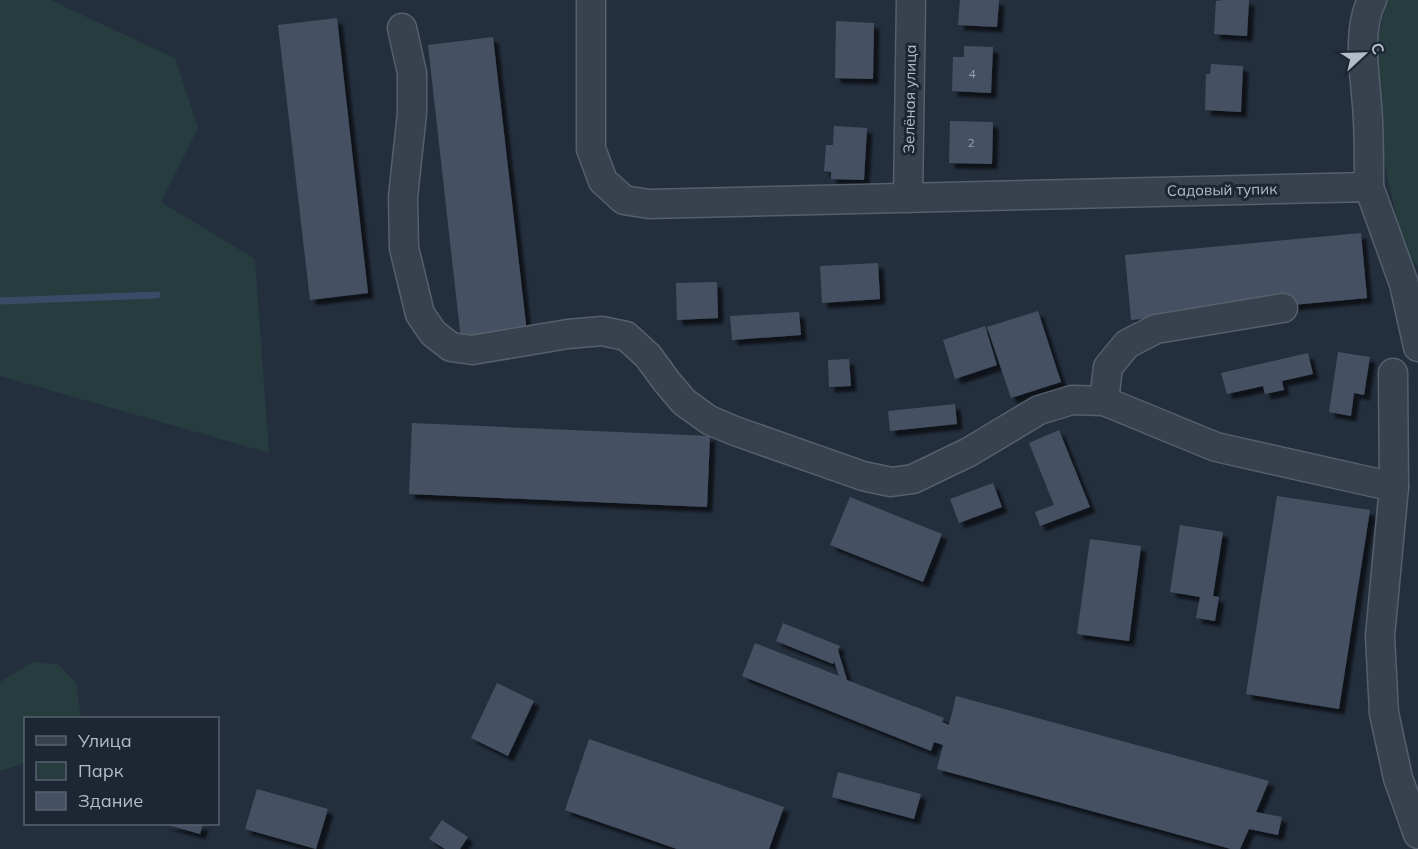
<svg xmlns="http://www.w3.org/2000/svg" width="1418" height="849" font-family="Mulish,sans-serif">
<defs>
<filter id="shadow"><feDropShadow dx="5.5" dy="5.5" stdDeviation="1.5" flood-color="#0009"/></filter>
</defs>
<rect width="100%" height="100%" fill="#242f3e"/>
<g fill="#263c3f">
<polygon points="0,0 50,0 175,58 198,128 161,202 255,259 269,453 0,376"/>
<path d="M1387 0H1418V266L1408 259C1385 176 1362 85 1387 0Z"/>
<polygon points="33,662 58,664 76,683 81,718 26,718 25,763 0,771 0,682"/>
</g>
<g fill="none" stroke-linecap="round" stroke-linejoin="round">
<polyline stroke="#394c67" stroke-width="7" points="0,301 157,295"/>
</g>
<g fill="#455162" filter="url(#shadow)">
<polygon points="960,0 999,0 997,27 958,25"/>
<polygon points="1223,0 1249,0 1247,36 1214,34 1216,1"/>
<polygon points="337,18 368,293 310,300 278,25"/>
<polygon points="836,21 874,23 873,79 835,78"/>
<polygon points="493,37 527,333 461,340 428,45"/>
<polygon points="964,46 993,47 991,93 952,91 953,57 964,57"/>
<polygon points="1211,64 1243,66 1241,112 1205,110 1206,74 1210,74"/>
<polygon points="950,121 993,122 992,164 949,163"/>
<polygon points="834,126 867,128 864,180 831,179 831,172 824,171 826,145 833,145"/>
<polygon points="1361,233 1367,298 1131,320 1125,255"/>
<polygon points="878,263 880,299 822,303 820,266"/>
<polygon points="717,282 718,318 677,320 676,283"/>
<polygon points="1038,311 1061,382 1011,398 987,327"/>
<polygon points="799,312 801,335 732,340 730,316"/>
<polygon points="985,326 997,365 955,379 943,340"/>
<polygon points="1338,352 1370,357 1364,395 1354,393 1351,416 1329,412"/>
<polygon points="1308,353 1313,374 1282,381 1284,390 1265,394 1263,386 1227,394 1221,373"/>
<polygon points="849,359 851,386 829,387 828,360"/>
<polygon points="955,404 957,424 890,431 888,411"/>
<polygon points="412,423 710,436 707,507 409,494"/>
<polygon points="1059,430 1090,507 1040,526 1035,512 1054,505 1029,443"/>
<polygon points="993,483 1002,507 959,523 950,499"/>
<polygon points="1277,496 1370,510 1339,709 1246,694"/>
<polygon points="850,497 942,534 923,582 830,545"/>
<polygon points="1180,525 1223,532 1213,596 1219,597 1215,621 1196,618 1200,597 1170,592"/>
<polygon points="1090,539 1141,546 1129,641 1077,634"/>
<polygon points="783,623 840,646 838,650 847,680 944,718 942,722 949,725 956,696 1269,781 1256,812 1282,817 1278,835 1249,829 1240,849 1231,849 937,769 943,745 934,742 931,751 742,676 755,643 839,676 834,661 833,664 776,641"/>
<polygon points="497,683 534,701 508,756 471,738"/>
<polygon points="589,739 784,807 769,849 677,849 565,810"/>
<polygon points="838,772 921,794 914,819 832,797"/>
<polygon points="257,789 328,809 316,849 245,829"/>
<polygon points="442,820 468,837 460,849 445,849 429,839"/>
<polygon points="164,824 203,824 200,834"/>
</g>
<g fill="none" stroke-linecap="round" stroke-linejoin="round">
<g stroke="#565f6c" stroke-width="31">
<g id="minor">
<polyline points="591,0 591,149 603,181 624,200 649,204 1369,187 1404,284 1418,347"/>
<polyline points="402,28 412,73 412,113 403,197 404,248 420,314 433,333 451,347 472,350 568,334 602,331 626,336 648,356 667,382 684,402 709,420 735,431 863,476 891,482 913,479 969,452 1039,410 1072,400 1104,401 1216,447 1394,487"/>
<path d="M1369 187C1369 165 1369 143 1368 121 1367 85 1355 33 1372 0"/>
<polyline points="908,198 911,0"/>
<polyline points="1393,373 1394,487 1380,636 1384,713 1398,778 1418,834"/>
<polyline points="1104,401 1108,367 1127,344 1156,329 1283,308"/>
</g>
</g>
<use href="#minor" stroke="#38414e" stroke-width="28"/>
</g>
<g text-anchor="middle" stroke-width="6" stroke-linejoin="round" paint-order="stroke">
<g font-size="12" fill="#98a1af">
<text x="972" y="78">4</text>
<text x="971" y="147">2</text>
</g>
<g font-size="15" fill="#b4bcc9" stroke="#1d2633">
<text transform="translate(910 99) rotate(-89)" y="5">Зелёная улица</text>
<text transform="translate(1222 190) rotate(-1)" y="5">Садовый тупик</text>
</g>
</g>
<rect x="24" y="717" width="195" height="108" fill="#1d2633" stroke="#59626f" stroke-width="1.5"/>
<rect x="36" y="736" width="30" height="9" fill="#38414e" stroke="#59626f" stroke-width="1.5"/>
<text x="78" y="747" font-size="18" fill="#b4bcc9">Улица</text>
<rect x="36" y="762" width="30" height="18" fill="#263c3f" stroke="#59626f" stroke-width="1.5"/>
<text x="78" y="777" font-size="18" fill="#b4bcc9">Парк</text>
<rect x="36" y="792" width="30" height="18" fill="#455162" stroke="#59626f" stroke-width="1.5"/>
<text x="78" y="807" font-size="18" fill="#b4bcc9">Здание</text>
<g transform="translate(1364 54) rotate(68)" stroke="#1d2633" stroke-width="4.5" paint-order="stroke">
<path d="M0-4.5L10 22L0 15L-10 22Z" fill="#b4bcc9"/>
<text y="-9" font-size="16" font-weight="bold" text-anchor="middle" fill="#b4bcc9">С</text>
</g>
</svg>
